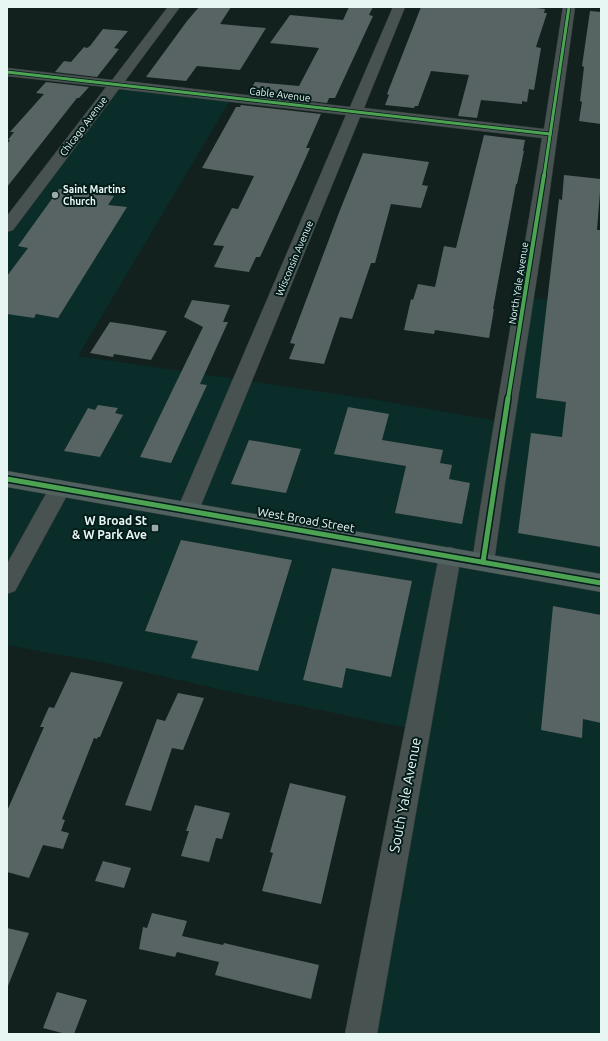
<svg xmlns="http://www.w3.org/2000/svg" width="608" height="1041" font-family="Ubuntu,sans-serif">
<rect width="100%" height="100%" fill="#12201e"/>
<polygon fill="#0a2d29" points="114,84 232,97 78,356 371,399 504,422 525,297 601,308 601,1034 361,1034 417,730 227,691 105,663 7,645 7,226"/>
<g fill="#586463">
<polygon points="199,7 231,7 220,24 266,28 240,70 197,66 186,81 146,77 187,21"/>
<polygon points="349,7 373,7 369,15 373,16 335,98 329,98 327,103 248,94 255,82 299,86 319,48 270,43 290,15 343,20"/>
<polygon points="421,7 528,7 545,9 544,13 547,13 536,47 541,48 534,90 529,89 527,102 522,101 522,104 481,100 477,118 458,116 469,75 431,71 418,106 415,106 414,108 385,105 389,95 387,94"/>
<polygon points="590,11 601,12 601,124 579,121 582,102 580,101 584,67 582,66"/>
<polygon points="103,29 128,31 114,48 119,49 97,77 55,72 64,61 71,62 84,47 87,48 90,46"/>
<polygon points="46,82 89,87 79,98 77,98 7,187 7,144 10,140 8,140 14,132 10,132 44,94 36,93"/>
<polygon points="241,105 321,114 306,148 310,148 294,184 260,257 256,257 249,272 214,267 224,246 213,245 232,208 238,209 254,176 202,168 236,107 240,107"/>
<polygon points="484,135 525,140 523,151 524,151 517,184 516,184 493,309 494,309 489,338 435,330 434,334 404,330 411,299 413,300 418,284 435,287 444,246 456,248"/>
<polygon points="363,153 429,162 422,185 428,186 421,208 391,204 375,263 371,263 352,319 340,317 324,364 289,359 295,344 290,343 340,210"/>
<polygon points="564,175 601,179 597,230 601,230 601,547 518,533 531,433 562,437 566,402 536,398 559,199 562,200"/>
<polygon points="59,189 114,196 108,205 127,207 58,318 36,314 34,318 7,314 7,276 28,248 18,246"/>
<polygon points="192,300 230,305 223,322 228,322 200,384 207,385 171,463 140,457 203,327 184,317"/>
<polygon points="110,322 131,325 167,331 151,360 114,354 113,357 90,353"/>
<polygon points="98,405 118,408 115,413 123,415 100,457 64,451 88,408 95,410"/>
<polygon points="348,407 389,414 382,440 443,450 440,463 452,465 449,479 470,483 462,524 395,513 406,466 334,454"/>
<polygon points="249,440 301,449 286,493 231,484"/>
<polygon points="181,540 292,560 258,671 191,658 198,641 145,631"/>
<polygon points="332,568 412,581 391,677 346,668 342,688 303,680"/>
<polygon points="553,606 601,615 601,723 583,719 582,738 541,730"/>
<polygon points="71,672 123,682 100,737 98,737 97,739 94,738 62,819 65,820 61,831 69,833 63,849 43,845 29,878 7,872 7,811 44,727 40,727 49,707 54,708"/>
<polygon points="178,693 204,698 183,750 172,748 151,811 125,805 157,719 165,721"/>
<polygon points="290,783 346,796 321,904 262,891 273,853 270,852"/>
<polygon points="195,805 230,813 222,839 216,838 209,862 181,856 189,831 186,831"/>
<polygon points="103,861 131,868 124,888 95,881"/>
<polygon points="152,913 187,921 182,936 223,945 224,943 319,965 311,999 215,975 219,962 177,952 175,957 139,949 143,927 147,928"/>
<polygon points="7,928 29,933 8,986 7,986"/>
<polygon points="57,992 87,1000 74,1034 66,1034 43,1028"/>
</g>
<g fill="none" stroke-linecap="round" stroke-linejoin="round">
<g stroke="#333d3a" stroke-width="1">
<g id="minor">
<path d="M168 7H180L125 81 350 107 393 7H405L364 108 544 129 563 7H575L545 225 505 483 494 562 491 568 483 571 475 568 472 562C493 420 520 279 542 138L360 117 199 510 196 516 188 518 180 516 177 510 346 115 119 89 13 230 7 232V216L106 87 7 76V68L112 80Z"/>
<polygon points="60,480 68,483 71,488 15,591 7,594 7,564 52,483"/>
<polygon points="450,547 458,550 461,556 377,1034 345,1034 439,556 442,550"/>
</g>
</g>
<g stroke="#333d3a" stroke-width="1">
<polygon id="major" points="7,471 601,574 601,592 7,487"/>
</g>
<use href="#minor" fill="#485351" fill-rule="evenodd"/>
<use href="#major" fill="#50615f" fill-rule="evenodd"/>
<g stroke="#031c1a" stroke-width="4.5">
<g id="cycleway-far2">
<polyline points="7,72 550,134"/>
<polyline points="544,176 569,7"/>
</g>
</g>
<g stroke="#031c1a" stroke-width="6">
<polyline id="cycleway-far1" points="508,399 544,175"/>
</g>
<g stroke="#031c1a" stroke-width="8">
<g id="cycleway">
<polyline points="7,479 601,583"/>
<polyline points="483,562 508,398"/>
</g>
</g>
<use href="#cycleway-far2" stroke="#4ca352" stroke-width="3"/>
<use href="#cycleway-far1" stroke="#4ca352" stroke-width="4"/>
<use href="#cycleway" stroke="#4ca352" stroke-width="5"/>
</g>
<g fill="#9caba8" stroke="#031c1a" stroke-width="1.5">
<circle cx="55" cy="195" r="4"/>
<rect x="151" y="524" width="8" height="8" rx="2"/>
</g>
<g text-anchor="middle" stroke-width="4" stroke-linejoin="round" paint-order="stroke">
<g font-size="10" fill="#e7f6f3" stroke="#031c1a">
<text transform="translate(280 94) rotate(7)" y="4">Cable Avenue</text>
<text transform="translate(83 126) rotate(-53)" y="4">Chicago Avenue</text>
<text transform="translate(294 258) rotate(-67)" y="4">Wisconsin Avenue</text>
<text transform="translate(518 283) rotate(-81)" y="4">North Yale Avenue</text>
</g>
<g font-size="10" font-weight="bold" fill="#e7f6f3" stroke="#031c1a" text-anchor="start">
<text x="63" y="193">Saint Martins<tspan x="63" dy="12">Church</tspan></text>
</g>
<g font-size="12" fill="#e7f6f3" stroke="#031c1a">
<text transform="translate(306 520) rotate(10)" y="4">West Broad Street</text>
</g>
<g font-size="12" font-weight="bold" fill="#e7f6f3" stroke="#031c1a" text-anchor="end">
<text x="147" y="525">W Broad St<tspan x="147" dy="14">&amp; W Park Ave</tspan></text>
</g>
<g font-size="14" fill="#e7f6f3" stroke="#031c1a">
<text transform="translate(405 795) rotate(-79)" y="5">South Yale Avenue</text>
</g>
</g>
<rect width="608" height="1041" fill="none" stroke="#e7f6f3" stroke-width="16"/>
</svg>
